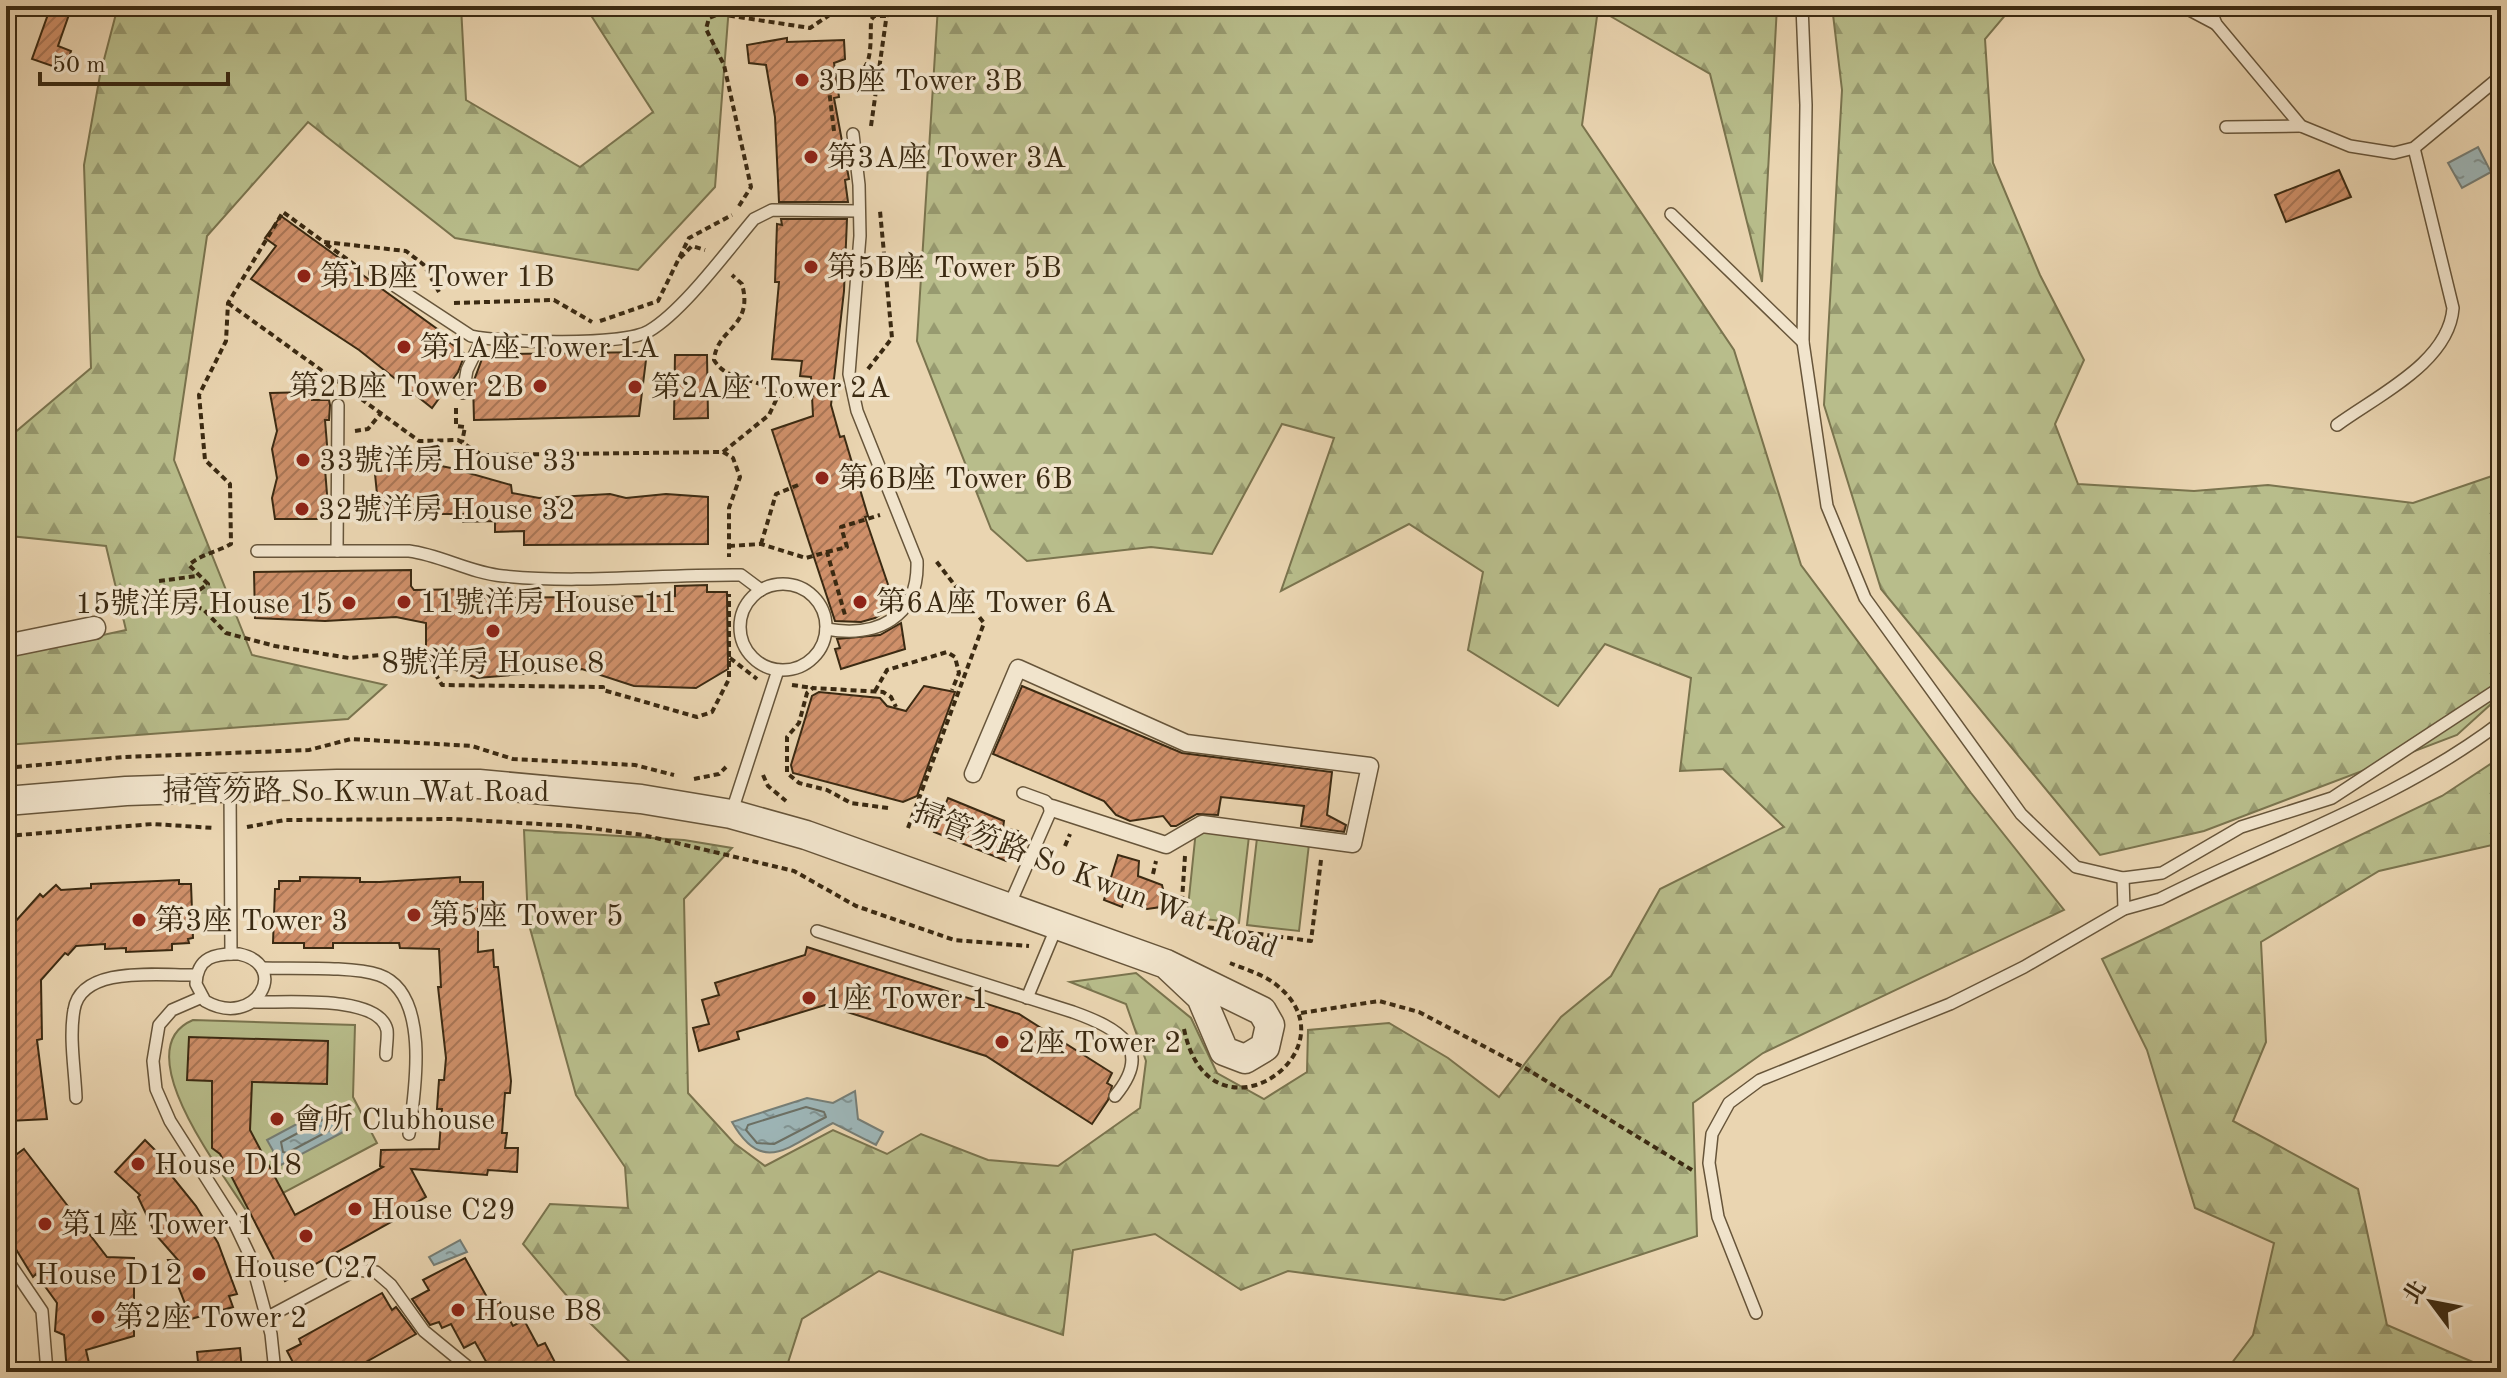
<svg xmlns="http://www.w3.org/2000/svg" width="2507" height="1378" font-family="'Old Standard TT','Noto Serif TC',serif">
<defs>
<pattern id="forest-firs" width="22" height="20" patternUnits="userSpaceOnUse" patternTransform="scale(2)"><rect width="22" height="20" fill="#b8bd8b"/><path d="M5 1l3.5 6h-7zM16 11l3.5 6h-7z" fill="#979a70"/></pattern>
<pattern id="water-ripples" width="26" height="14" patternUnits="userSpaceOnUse" patternTransform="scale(2)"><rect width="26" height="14" fill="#9db6b8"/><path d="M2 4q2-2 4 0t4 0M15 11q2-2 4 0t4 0" fill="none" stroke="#819494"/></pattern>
<pattern id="building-hatch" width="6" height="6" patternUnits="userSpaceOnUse" patternTransform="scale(2)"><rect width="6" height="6" fill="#cf906a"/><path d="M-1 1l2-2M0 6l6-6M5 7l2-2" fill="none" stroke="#a97656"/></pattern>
</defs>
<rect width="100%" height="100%" fill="#ead5b1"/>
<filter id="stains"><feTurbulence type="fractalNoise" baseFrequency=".0025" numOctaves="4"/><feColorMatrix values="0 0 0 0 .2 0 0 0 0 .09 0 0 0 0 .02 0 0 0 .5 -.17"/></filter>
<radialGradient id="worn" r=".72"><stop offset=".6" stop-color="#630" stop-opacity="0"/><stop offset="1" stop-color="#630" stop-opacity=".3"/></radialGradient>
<g fill="url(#forest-firs)" stroke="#7a744e" stroke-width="2">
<polygon points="118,6 461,6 466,100 580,167 653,112 585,6 729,6 715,187 638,270 455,238 308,122 207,236 174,460 252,655 386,685 348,719 6,745 6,656 126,630 106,546 10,536 6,440 91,368 84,165 100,75"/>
<polygon points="938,6 1777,6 1762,282 1710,74 1598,9 1582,125 1734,350 1801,565 1971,793 2064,910 1763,1053 1693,1103 1697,1236 1504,1300 1288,1271 1241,1290 1155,1234 1073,1250 1063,1335 879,1271 802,1319 785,1372 640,1372 589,1322 523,1244 550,1204 628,1208 625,1167 576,1095 528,921 524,830 684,840 732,848 684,899 688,1093 734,1143 765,1166 833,1130 887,1154 921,1134 988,1160 1058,1166 1140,1108 1146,1061 1126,1004 1070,982 1136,973 1191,1018 1217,1073 1264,1099 1307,1072 1308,1030 1389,1023 1448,1058 1499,1097 1561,1017 1611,976 1660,889 1784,827 1723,769 1680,771 1691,678 1605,644 1558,706 1468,650 1483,572 1409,524 1281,591 1334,438 1282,424 1212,554 1151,547 1027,561 991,529 917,341"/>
<polygon points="1832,6 2013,6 1985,39 1993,163 2040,275 2084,360 2055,424 2078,484 2194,491 2268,485 2413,503 2501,473 2501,695 2457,735 2204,831 2100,855 1881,589 1824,405 1842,90"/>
<polygon points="2501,757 2501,843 2379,871 2261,942 2266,1042 2233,1121 2358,1189 2387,1325 2496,1372 2225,1372 2253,1335 2274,1243 2195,1208 2147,1050 2102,959 2442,796"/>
</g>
<g fill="#b8bd8b" stroke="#7a744e" stroke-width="2">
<polygon points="1196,830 1249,836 1239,923 1187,917"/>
<polygon points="1257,838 1309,844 1299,931 1247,925"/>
<path d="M193 1020 355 1025 353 1097 377 1143 247 1212C224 1174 124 1049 193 1020Z"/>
</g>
<g fill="url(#water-ripples)" stroke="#767e76" stroke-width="2">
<polygon points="2478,147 2491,172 2462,188 2448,163"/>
<path d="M855 1091 858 1119 883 1132 876 1145 833 1123C790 1145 763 1177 732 1122L807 1098 833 1103Z"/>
<polygon points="334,1104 347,1130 281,1165 267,1140"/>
<polygon points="460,1240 467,1252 434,1265 429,1257"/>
</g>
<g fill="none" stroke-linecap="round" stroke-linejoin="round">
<g stroke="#6c7065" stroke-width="2">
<polygon points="806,1107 824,1112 826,1117 774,1144 757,1143 746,1130 748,1125"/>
<polygon points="328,1117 335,1123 334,1128 287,1153 283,1152 281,1142"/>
</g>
</g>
<g fill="url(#building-hatch)" stroke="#3b2a12" stroke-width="2">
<polygon points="51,6 72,6 58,46 71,51 64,70 32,59"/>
<polygon points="787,38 787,42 844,40 845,59 834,63 839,97 834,98 849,179 845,180 848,202 779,202 775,117 766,65 749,63 747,45"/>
<polygon points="2339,170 2351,197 2286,222 2275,195"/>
<polygon points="281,216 447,336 445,339 465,354 458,372 432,408 359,350 251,279 276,246 265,238"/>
<polygon points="781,219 847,219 844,291 831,405 840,437 844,436 868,516 865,517 895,605 875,618 861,622 835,621 772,430 813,416 811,377 800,376 802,361 772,359 779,282 775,282 777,224 782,225"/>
<polygon points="647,352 639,416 474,420 473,383 482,359 505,358 506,354"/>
<polygon points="675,355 707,355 708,418 674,419"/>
<polygon points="312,392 312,400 329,400 330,405 329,420 325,420 329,469 325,469 329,519 275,519 272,498 277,478 272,449 277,431 270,393"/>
<polygon points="374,464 398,468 436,465 451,468 511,485 512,493 539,498 610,494 626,498 666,494 708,497 708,544 524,545 524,531 495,532 495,521 463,522 463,514 379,514"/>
<polygon points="411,570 411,586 414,590 471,589 471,598 675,596 675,586 707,585 707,592 727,592 728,669 696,688 634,686 582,669 477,678 426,659 426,623 396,617 325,621 255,618 254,572"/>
<polygon points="901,623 905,649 841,669 835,649 840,648 837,639 880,635"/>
<polygon points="924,686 955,692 917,796 903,802 793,773 791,765 812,696 819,692 880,698 887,706 906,711"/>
<polygon points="1022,686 1182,753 1332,772 1327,815 1346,825 1344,832 1301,826 1304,806 1221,797 1218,815 1197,814 1176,826 1171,826 1163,816 1130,821 1116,815 1104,801 993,754"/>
<polygon points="948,798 1004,821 1003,828 1018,831 1006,861 934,832"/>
<polygon points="1118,855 1139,861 1138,876 1162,885 1165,898 1161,907 1147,909 1125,898 1122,907 1104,900"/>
<polygon points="300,877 360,878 360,882 380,882 460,877 460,882 483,882 483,909 478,909 478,952 493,950 494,967 498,967 511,1081 510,1093 505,1093 502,1133 507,1133 505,1148 518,1148 517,1172 488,1170 487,1175 411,1169 426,1197 416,1203 418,1207 285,1281 220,1154 212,1148 212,1081 187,1080 189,1037 328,1041 327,1084 252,1082 250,1130 295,1215 383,1167 380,1166 381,1150 439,1149 442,1109 437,1109 438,1094 439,1080 444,1080 446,1058 438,987 441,987 439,949 400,948 399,943 333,943 333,948 304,948 304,943 273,943 275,889 279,889 279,881 300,881"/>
<polygon points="179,880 179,884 191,884 193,938 188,939 189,943 172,944 172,950 126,952 126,948 105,949 105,944 76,946 68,955 65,953 41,980 42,1039 37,1040 47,1119 9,1121 6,932 40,894 43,897 56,885 61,890 91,888 91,884"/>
<polygon points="807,947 1019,1014 1112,1073 1107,1083 1112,1086 1108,1100 1092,1124 986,1056 825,1005 737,1032 739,1039 699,1051 693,1028 709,1024 702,1000 719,995 715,983 805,955"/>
<polygon points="145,1140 161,1156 158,1159 196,1206 218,1243 237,1294 229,1296 233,1307 191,1319 168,1260 178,1260 156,1235 138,1197 140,1195 115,1172"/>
<polygon points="24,1149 107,1257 134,1258 134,1336 86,1350 91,1372 67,1372 64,1335 55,1331 57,1303 36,1274 33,1277 6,1233 6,1162"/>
<polygon points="465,1258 492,1306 500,1302 513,1326 524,1320 538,1346 545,1343 560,1372 492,1372 475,1342 464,1348 451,1324 442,1328 439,1322 430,1325 412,1299 429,1290 423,1280"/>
<polygon points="382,1293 392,1310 396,1307 416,1334 348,1372 298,1372 287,1351 301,1344 299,1339"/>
<polygon points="240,1348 242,1370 199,1372 197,1352"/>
</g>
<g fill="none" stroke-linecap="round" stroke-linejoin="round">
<g stroke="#67553a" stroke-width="14">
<g id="service">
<polyline points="1802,6 1806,105 1803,342 1827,506 1865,598 2021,814 2076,867 2123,878 2162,873 2241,827 2332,798 2501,687"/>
<polyline points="2182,6 2216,24"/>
<polyline points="2209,6 2216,24 2301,126 2350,146 2394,153 2414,148 2501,76"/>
<polyline points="2226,127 2301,126"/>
<polyline points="1671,214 1803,342"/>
<path d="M375 273 471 336C502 343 624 346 649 331 683 311 727 251 754 219L772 210 859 211"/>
<polyline points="463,393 467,370 482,339"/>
<path d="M2337 425C2378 395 2449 362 2453 308L2414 148"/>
<path d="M257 551H409C441 555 470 573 503 576 581 584 662 574 741 575L761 590"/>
<polyline points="337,551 338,405"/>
<circle cx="783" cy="627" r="43"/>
<path d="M826 629C877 638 919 618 917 561L857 411 849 374 860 236 859 185 853 134"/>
<polyline points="230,788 231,954"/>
<polyline points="731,814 778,670"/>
<polyline points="2123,878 2124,909"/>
<polyline points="1009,906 1052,808 1045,801 1023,793"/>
<path d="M817 931 1073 1012C1118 1028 1155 1048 1115 1096"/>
<path d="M239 954C291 965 256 1030 205 1001L196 984C197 957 215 953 239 954Z"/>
<path d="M262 968C293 969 352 966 379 975 431 993 415 1092 409 1134"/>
<polyline points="202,997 172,1010 159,1025 153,1061 156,1089 170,1121 233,1220 250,1256 271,1334 275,1372"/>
<polyline points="1027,998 1057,926"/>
<path d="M255 1002C284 1003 379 994 387 1030 388 1037 386 1047 386 1055"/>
<path d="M76 1098C75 1070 69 1038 74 1010 81 964 162 976 196 975"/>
<polyline points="6,1258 42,1311 47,1372"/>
<path d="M1756 1313 1718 1217 1709 1163 1712 1134 1729 1103 1760 1080 1950 1004 2024 967 2124 909 2160 899C2274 841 2399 800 2501 722"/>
<polyline points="268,1317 356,1270 376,1272 391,1285 424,1331 474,1372"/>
</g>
</g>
<g stroke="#67553a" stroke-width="19">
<polyline id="pedestrian" points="973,774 1018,668 1186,743 1370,766 1353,844 1202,824 1166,845 1052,808"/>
</g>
<g stroke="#67553a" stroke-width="25">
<polyline id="minor" points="6,646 94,628"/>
</g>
<g stroke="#67553a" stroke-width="31">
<polyline id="tertiary" points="6,801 126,791 337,784 479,784 641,799 731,814 806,835 1166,964 1262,1011 1270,1025 1265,1047 1245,1059 1224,1051 1201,997 1166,964"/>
</g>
<g stroke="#3b2a12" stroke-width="4" stroke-dasharray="6 4" stroke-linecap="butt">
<polyline points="871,126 888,6"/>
<path d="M834 131 828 81C874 78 870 60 871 20L874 16H887"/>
<polyline points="739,206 751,187 724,65 706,29 709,18 719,14 810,28 843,6"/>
<polyline points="326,244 358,267"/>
<polyline points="680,258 692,246 705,250"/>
<path d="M439 292 424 265 406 251 324 242 283 212 228 303 226 341 199 395 205 460 230 484 231 544C217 552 201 554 189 565L208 584 198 591 187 592V604L203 609 226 633 275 646 349 658 392 654 420 658 433 670 442 685 603 687V690L697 717 712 712 729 679V594"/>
<polyline points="228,303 346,388"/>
<polyline points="454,303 554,300 592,322"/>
<polyline points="600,321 658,301 689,238 732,215"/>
<polyline points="868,369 892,338 880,211"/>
<polyline points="353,393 419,441 458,440 482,455 723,452 733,458 740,477 729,508 729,557"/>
<polyline points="778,396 835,394"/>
<polyline points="456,408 456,426 465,427 462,442"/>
<polyline points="355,431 368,429 381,413"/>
<path d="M723 452 769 415 778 396C760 375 728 384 714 360 717 327 754 328 742 284L732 275"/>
<polyline points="761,544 776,494 798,485"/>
<polyline points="729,546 761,544 806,558 827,552 845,615"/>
<polyline points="827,552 847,547 841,527 880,515"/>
<polyline points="159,581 197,576"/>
<polyline points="175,593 187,592"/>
<polyline points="730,658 757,679"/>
<polyline points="792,685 813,688"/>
<polyline points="875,691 887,670 947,652 955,657 959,673 952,690"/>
<polyline points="6,768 123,757 309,750 351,739 472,746 513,759 635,765 674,775"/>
<polyline points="763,775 768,786 786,801"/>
<polyline points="694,779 719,774 726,767"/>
<polyline points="888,808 851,803 827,790 799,783 787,773 787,737 799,723 807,693 813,688 883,692 891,697 896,707"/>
<polyline points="247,827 285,820 454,819 574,826 643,835 794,871 856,906 954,940 1029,946"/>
<polyline points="908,828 984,623 936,561"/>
<polyline points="6,836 153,824 214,828"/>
<polyline points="1065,846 1070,834"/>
<polyline points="1185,856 1181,915 1192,925 1311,941 1321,860"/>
<polyline points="1153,874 1156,861"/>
<polyline points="1301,1013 1379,1001 1419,1012 1525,1068 1692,1170"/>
<path d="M1184 1029C1209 1152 1355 1053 1280 988 1266 975 1247 970 1230 963"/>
</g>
<use href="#service" stroke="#f1e4cc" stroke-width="11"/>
<use href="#pedestrian" stroke="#f1e4cc" stroke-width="16"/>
<use href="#minor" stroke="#f1e4cc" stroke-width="22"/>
<use href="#tertiary" stroke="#f1e4cc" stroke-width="28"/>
</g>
<g fill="#8f2418" stroke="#f1e4cc" stroke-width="3">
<circle cx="802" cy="80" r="8"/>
<circle cx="811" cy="157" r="8"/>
<circle cx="811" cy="267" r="8"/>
<circle cx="304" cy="276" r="8"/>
<circle cx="404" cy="347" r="8"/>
<circle cx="540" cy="386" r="8"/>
<circle cx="635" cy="387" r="8"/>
<circle cx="303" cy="460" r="8"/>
<circle cx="822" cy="478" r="8"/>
<circle cx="302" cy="509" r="8"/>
<circle cx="404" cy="602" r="8"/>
<circle cx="860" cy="602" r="8"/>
<circle cx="349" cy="603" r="8"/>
<circle cx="493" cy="631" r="8"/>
<circle cx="414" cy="915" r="8"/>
<circle cx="139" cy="920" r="8"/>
<circle cx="809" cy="998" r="8"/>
<circle cx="1002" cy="1042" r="8"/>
<circle cx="277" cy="1119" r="8"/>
<circle cx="138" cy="1164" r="8"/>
<circle cx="355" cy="1209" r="8"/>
<circle cx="45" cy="1224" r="8"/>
<circle cx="306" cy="1236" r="8"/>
<circle cx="199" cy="1274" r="8"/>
<circle cx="458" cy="1310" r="8"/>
<circle cx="98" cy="1317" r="8"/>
</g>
<g text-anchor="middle" stroke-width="7" stroke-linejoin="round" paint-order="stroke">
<g font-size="30" fill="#3b2a12" stroke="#f1e4cc" text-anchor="start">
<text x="818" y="90">3B座 Tower 3B</text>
<text x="827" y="167">第3A座 Tower 3A</text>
<text x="827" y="277">第5B座 Tower 5B</text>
<text x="320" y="286">第1B座 Tower 1B</text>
<text x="420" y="357">第1A座 Tower 1A</text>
<text x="524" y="396" text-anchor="end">第2B座 Tower 2B</text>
<text x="651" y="397">第2A座 Tower 2A</text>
<text x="319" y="470">33號洋房 House 33</text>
<text x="838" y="488">第6B座 Tower 6B</text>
<text x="318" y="519">32號洋房 House 32</text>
<text x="420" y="612">11號洋房 House 11</text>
<text x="876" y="612">第6A座 Tower 6A</text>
<text x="333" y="613" text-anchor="end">15號洋房 House 15</text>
<text x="493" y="672" text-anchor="middle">8號洋房 House 8</text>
<text x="430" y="925">第5座 Tower 5</text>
<text x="155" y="930">第3座 Tower 3</text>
<text x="825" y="1008">1座 Tower 1</text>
<text x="1018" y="1052">2座 Tower 2</text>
<text x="293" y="1129">會所 Clubhouse</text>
<text x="154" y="1174">House D18</text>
<text x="371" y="1219">House C29</text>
<text x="61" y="1234">第1座 Tower 1</text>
<text x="306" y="1277" text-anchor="middle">House C27</text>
<text x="183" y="1284" text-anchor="end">House D12</text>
<text x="474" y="1320">House B8</text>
<text x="114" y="1327">第2座 Tower 2</text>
</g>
<g font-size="30" fill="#3b2a12" stroke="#f1e4cc">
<text x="356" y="801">掃管笏路 So Kwun Wat Road</text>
<text transform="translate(1096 879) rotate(21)" y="10">掃管笏路 So Kwun Wat Road</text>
</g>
</g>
<rect width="2507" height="1378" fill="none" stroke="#ead5b1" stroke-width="32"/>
<rect x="8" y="8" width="2491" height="1362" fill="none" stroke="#3b2a12" stroke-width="4"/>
<rect x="16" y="16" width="2475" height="1346" fill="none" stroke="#3b2a12" stroke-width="2"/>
<g transform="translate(2431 1302) rotate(302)" stroke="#f1e4cc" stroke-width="6" paint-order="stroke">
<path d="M0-6L14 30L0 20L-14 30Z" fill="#3b2a12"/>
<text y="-12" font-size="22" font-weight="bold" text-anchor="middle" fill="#3b2a12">北</text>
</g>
<path d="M40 72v12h188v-12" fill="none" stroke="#3b2a12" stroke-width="4"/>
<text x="52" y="72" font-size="24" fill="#3b2a12" stroke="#f1e4cc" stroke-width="6" paint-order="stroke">50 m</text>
<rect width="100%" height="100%" filter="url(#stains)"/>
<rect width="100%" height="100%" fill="url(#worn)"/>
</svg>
